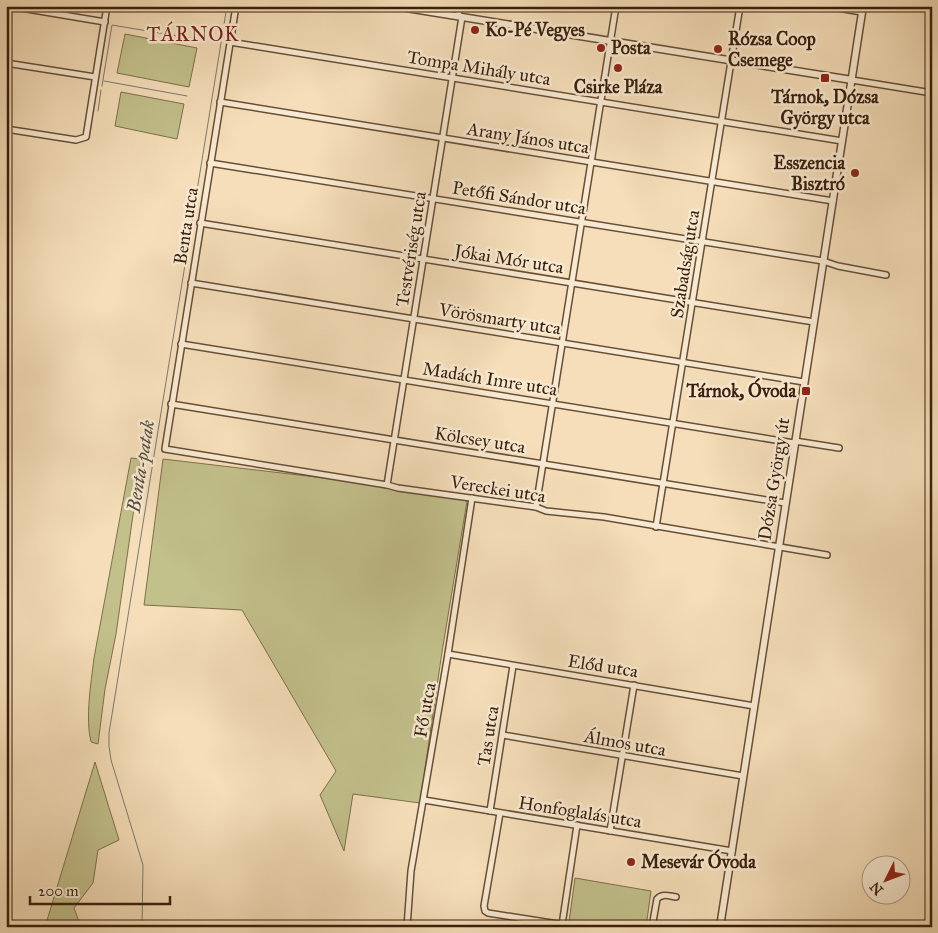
<svg xmlns="http://www.w3.org/2000/svg" width="938" height="933" font-family="'IM FELL Great Primer',serif">
<rect width="100%" height="100%" fill="#f5deb9"/>
<filter id="stains"><feTurbulence type="fractalNoise" baseFrequency=".004" numOctaves="4"/><feColorMatrix values="0 0 0 0 .2 0 0 0 0 .09 0 0 0 0 .02 0 0 0 .5 -.17"/></filter>
<radialGradient id="worn" r=".72"><stop offset=".6" stop-color="#630" stop-opacity="0"/><stop offset="1" stop-color="#630" stop-opacity=".3"/></radialGradient>
<g fill="#c2c08b" stroke="#7e704c">
<polygon points="125,34 197,48 189,87 117,73"/>
<polygon points="121,92 184,104 177,139 115,126"/>
<path d="M131 458 141 459 116 634 105 689 98 744 91 742C85 718 91 684 94 658Z"/>
<polygon points="163,459 468,495 442,652 420,803 353,794 344,851 320,795 336,771 242,610 144,605"/>
<polygon points="95,762 119,840 98,850 93,883 74,908 81,927 45,927"/>
<polygon points="575,878 651,891 646,927 601,927 569,922"/>
</g>
<g fill="none" stroke-linecap="round" stroke-linejoin="round">
<g stroke="#797b75" stroke-width="1">
<polyline points="104,81 187,96"/>
<polyline points="102,86 112,25 202,40"/>
<polyline points="98,111 101,90"/>
<polyline points="142,927 143,865 111,760 109,746 109,733 227,6"/>
</g>
<g stroke="#684f37" stroke-width="8">
<g id="minor">
<polyline points="9,6 105,22"/>
<polyline points="236,6 165,449 387,485 398,488 536,507 546,511 604,517 827,555"/>
<polyline points="825,6 862,12"/>
<polyline points="458,16 460,6"/>
<polyline points="230,42 842,141"/>
<polyline points="6,63 95,77"/>
<polyline points="852,80 932,93"/>
<polyline points="220,102 833,201"/>
<polyline points="6,129 76,140 86,137 107,6"/>
<polyline points="210,163 823,261 838,266 886,275"/>
<polyline points="200,223 814,322"/>
<polyline points="191,283 804,382"/>
<polyline points="181,344 794,443"/>
<polyline points="171,404 785,503"/>
<polyline points="795,441 839,448"/>
<polyline points="387,485 462,17"/>
<polyline points="536,507 616,6"/>
<polyline points="656,527 740,6"/>
<polyline points="448,654 754,706"/>
<polyline points="503,735 743,776"/>
<polyline points="424,800 732,851"/>
<polyline points="490,811 513,666"/>
<polyline points="500,813 484,906 485,911 488,913 577,927"/>
<polyline points="610,831 634,685"/>
<polyline points="562,925 577,825"/>
<polyline points="407,927 411,871 448,654 472,498"/>
<path d="M652 927 657 899C662 893 669 896 676 897"/>
</g>
</g>
<g stroke="#684f37" stroke-width="9">
<g id="tertiary">
<polyline points="394,6 852,80"/>
<polyline points="720,927 863,6"/>
</g>
</g>
<use href="#minor" stroke="#f8ead2" stroke-width="5"/>
<use href="#tertiary" stroke="#f8ead2" stroke-width="6"/>
</g>
<g fill="#8f2418" stroke="#f8ead2" stroke-width="2">
<circle cx="475" cy="30" r="5"/>
<circle cx="601" cy="48" r="5"/>
<circle cx="718" cy="49" r="5"/>
<circle cx="618" cy="68" r="5"/>
<rect x="820" y="73" width="10" height="10" rx="2.5"/>
<circle cx="855" cy="173" r="5"/>
<rect x="801" y="386" width="10" height="10" rx="2.5"/>
<circle cx="631" cy="862" r="5"/>
</g>
<g text-anchor="middle" stroke-width="5" stroke-linejoin="round" paint-order="stroke">
<g font-size="18" font-weight="bold" fill="#391f0c" stroke="#f8ead2" text-anchor="start">
<text x="485" y="36">Ko-Pé Vegyes</text>
<text x="728" y="45">Rózsa Coop<tspan x="728" dy="21">Csemege</tspan></text>
<text x="611" y="54">Posta</text>
<text x="618" y="93" text-anchor="middle">Csirke Pláza</text>
<text x="825" y="103" text-anchor="middle">Tárnok, Dózsa<tspan x="825" dy="21">György utca</tspan></text>
<text x="845" y="169" text-anchor="end">Esszencia<tspan x="845" dy="21">Bisztró</tspan></text>
<text x="796" y="397" text-anchor="end">Tárnok, Óvoda</text>
<text x="641" y="868">Mesevár Óvoda</text>
</g>
<g font-size="18" fill="#391f0c" stroke="#f8ead2">
<text transform="translate(479 68) rotate(9)" y="6">Tompa Mihály utca</text>
<text transform="translate(528 138) rotate(9)" y="6">Arany János utca</text>
<text transform="translate(519 198) rotate(9)" y="6">Petőfi Sándor utca</text>
<text transform="translate(186 226) rotate(-81)" y="6">Benta utca</text>
<text transform="translate(411 249) rotate(-81)" y="6">Testvériség utca</text>
<text transform="translate(509 259) rotate(9)" y="6">Jókai Mór utca</text>
<text transform="translate(685 264) rotate(-81)" y="6">Szabadság utca</text>
<text transform="translate(500 319) rotate(9)" y="6">Vörösmarty utca</text>
<text transform="translate(490 379) rotate(9)" y="6">Madách Imre utca</text>
<text transform="translate(480 440) rotate(9)" y="6">Kölcsey utca</text>
<text transform="translate(774 479) rotate(-81)" y="6">Dózsa György út</text>
<text transform="translate(498 489) rotate(9)" y="6">Vereckei utca</text>
<text transform="translate(603 666) rotate(9)" y="6">Előd utca</text>
<text transform="translate(425 710) rotate(-80)" y="6">Fő utca</text>
<text transform="translate(488 736) rotate(-81)" y="6">Tas utca</text>
<text transform="translate(625 743) rotate(10)" y="6">Álmos utca</text>
<text transform="translate(580 812) rotate(9)" y="6">Honfoglalás utca</text>
</g>
<g font-size="19" font-style="italic" fill="#594d41" stroke="#f8ead2">
<text transform="translate(140 466) rotate(-81)" y="7">Benta-patak</text>
</g>
<g font-size="20" letter-spacing="1" fill="#7a1f14" stroke="#f8ead2">
<text x="193" y="41">TÁRNOK</text>
</g>
</g>
<rect width="938" height="933" fill="none" stroke="#f5deb9" stroke-width="25"/>
<rect x="8" y="8" width="923" height="918" fill="none" stroke="#391f0c" stroke-width="2.5"/>
<rect x="12" y="12" width="913" height="908" fill="none" stroke="#391f0c"/>
<g transform="translate(886 880) rotate(228)"><circle r="24" fill="#f8ead2" stroke="#ac9983"/>
<path d="M0-4L9 19L0 12L-9 19Z" fill="#8f2418"/>
<text y="-8" font-size="14" font-weight="bold" text-anchor="middle" fill="#391f0c">N</text>
</g>
<path d="M30 896v8h140v-8" fill="none" stroke="#391f0c" stroke-width="2.5"/>
<text x="38" y="896" font-size="15" fill="#391f0c" stroke="#f8ead2" stroke-width="4" paint-order="stroke">200 m</text>
<rect width="100%" height="100%" filter="url(#stains)"/>
<rect width="100%" height="100%" fill="url(#worn)"/>
</svg>
